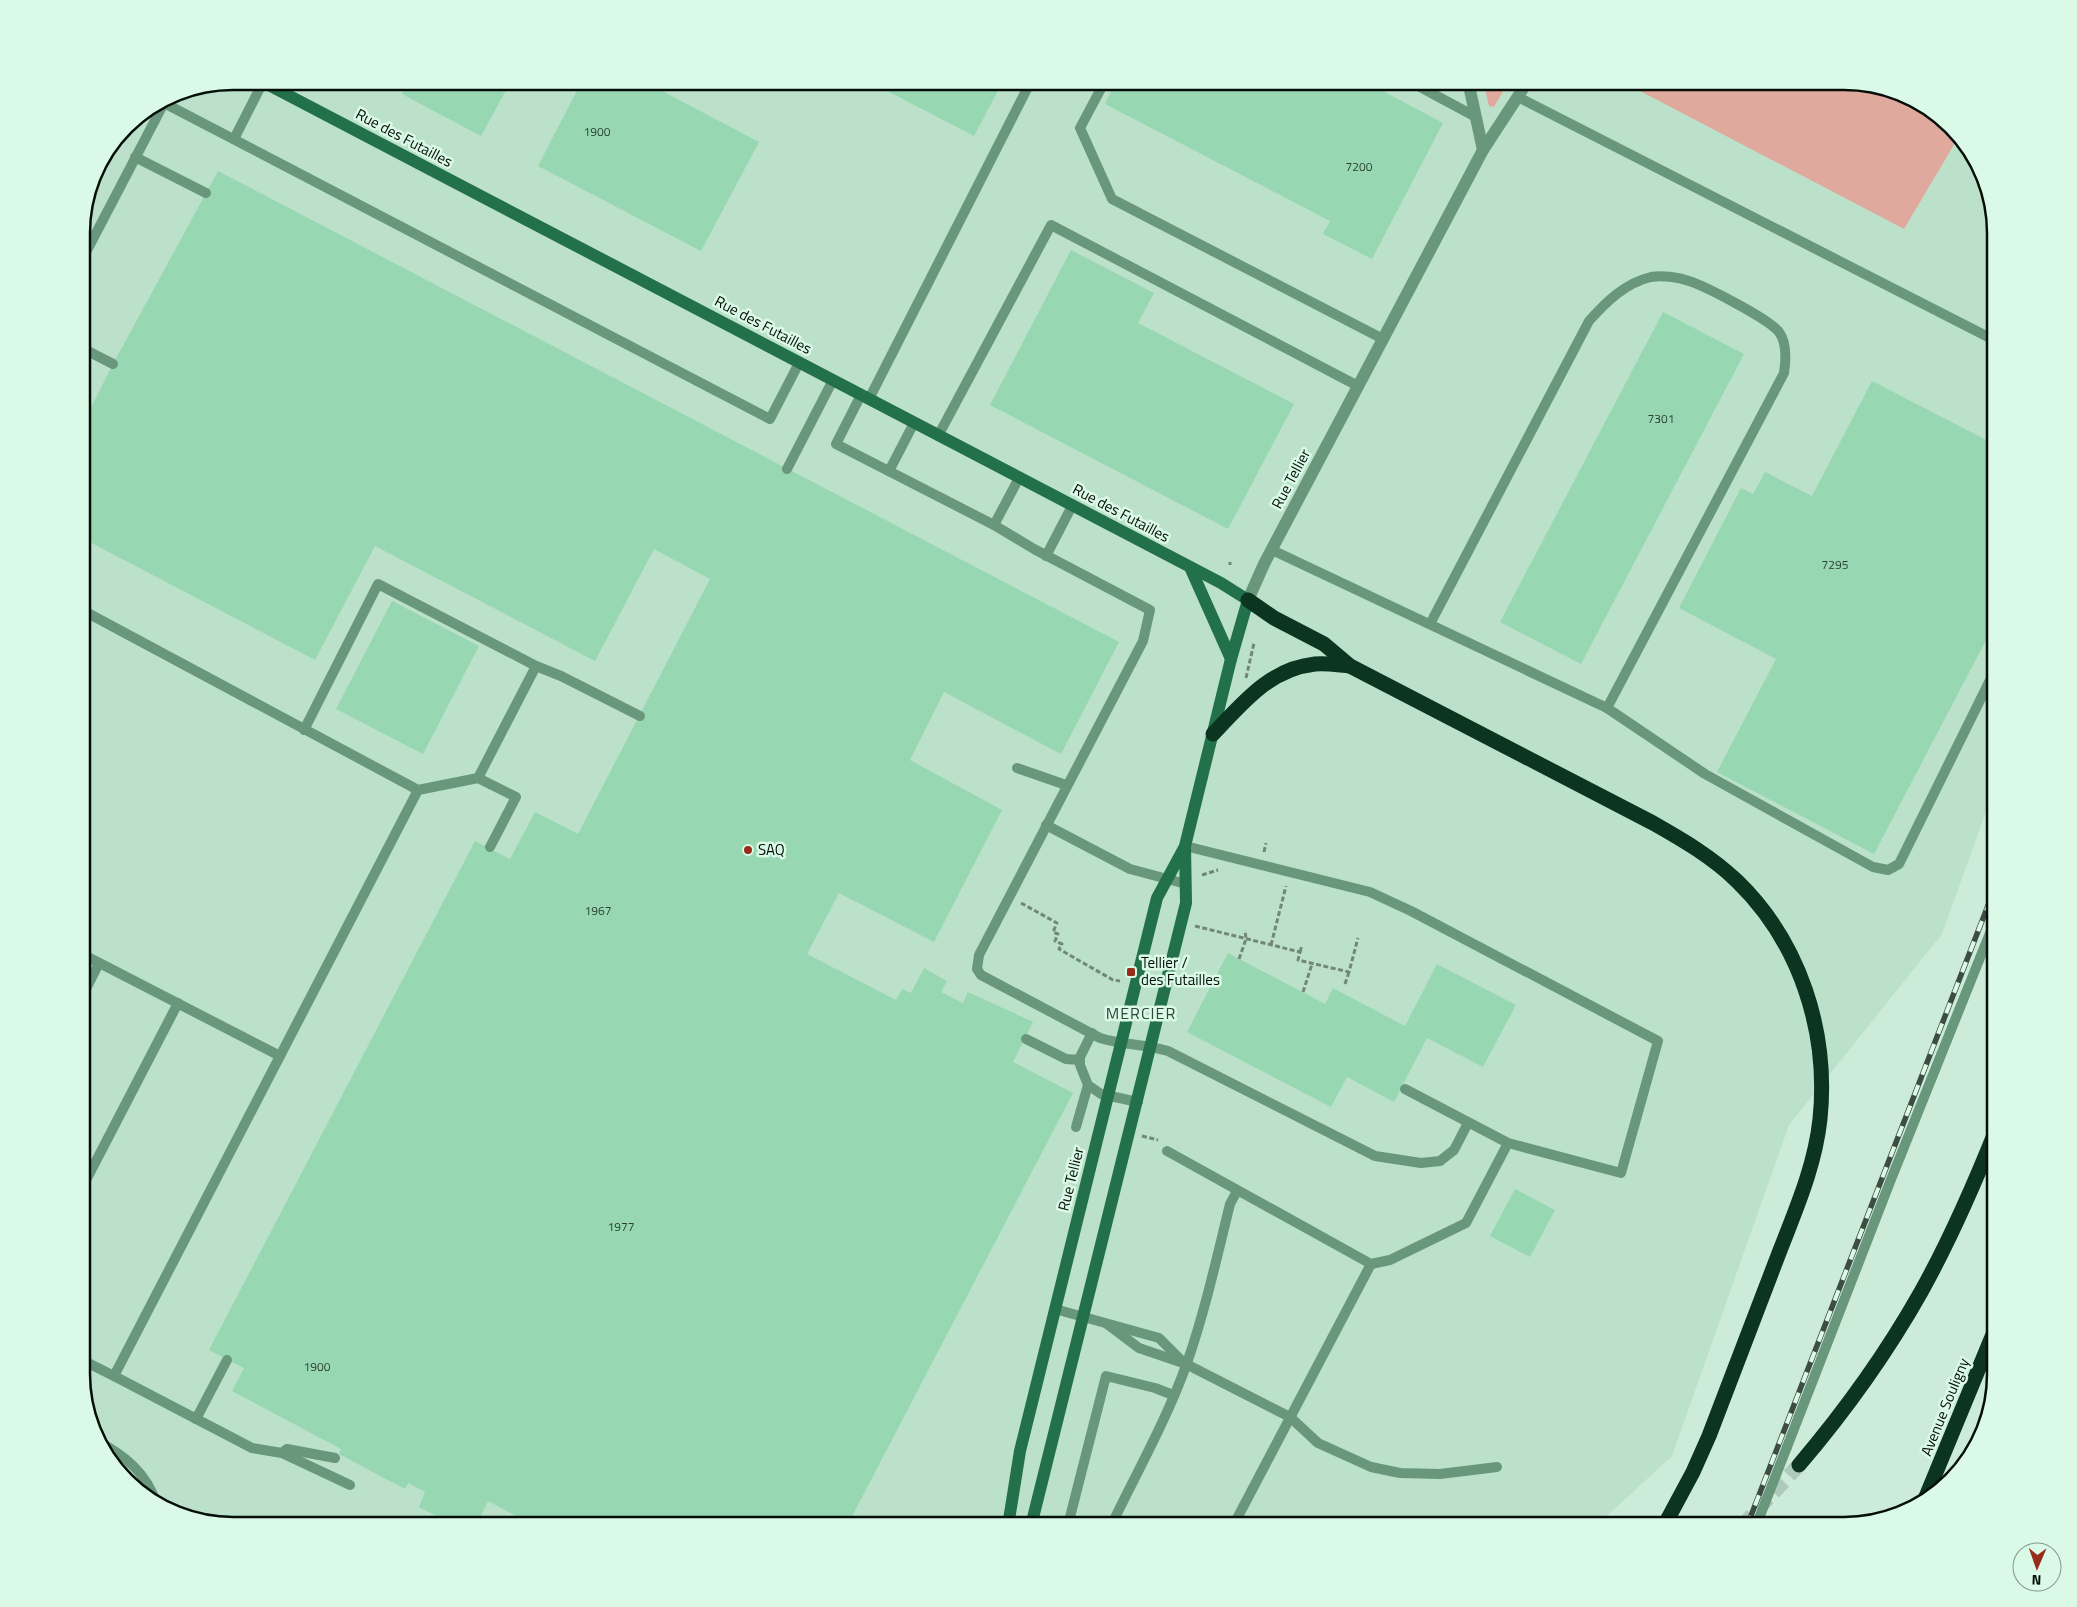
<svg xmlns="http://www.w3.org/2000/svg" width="2077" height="1607" font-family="'Titillium Web',sans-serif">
<rect width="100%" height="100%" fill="#cdebd9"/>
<polygon fill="#bce1ca" points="233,81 1845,81 1893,89 1937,113 1980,165 1996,232 1996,784 1942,934 1789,1125 1672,1456 1596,1526 232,1526 181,1507 124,1475 97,1442 82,1384 82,223 93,174 126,125 175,93"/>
<g fill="#e0a99d">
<polygon points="1483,81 1509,81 1494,107 1489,106"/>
<polygon points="1621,81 1845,81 1893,89 1937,113 1958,138 1904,229"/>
</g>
<g fill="#97d7b2">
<polygon points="409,81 511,81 481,136 402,94"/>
<polygon points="582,81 643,81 759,142 701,251 538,166"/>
<polygon points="868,81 1003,81 974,136"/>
<polygon points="1116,81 1364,81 1443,123 1372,259 1323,234 1330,221 1105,104"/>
<polygon points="218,171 1119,642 1061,754 944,692 910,760 1002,810 934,942 839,893 807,954 896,1000 902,989 911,993 924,968 947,981 941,992 963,1003 968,992 1033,1022 1013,1062 1073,1093 847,1526 535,1526 488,1501 476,1526 456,1526 419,1507 425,1492 408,1483 405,1489 339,1454 341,1449 232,1391 244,1368 209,1350 475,841 510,859 535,812 578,834 710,579 654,549 595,661 375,546 315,660 82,538 82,425 113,364"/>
<polygon points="1071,250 1154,293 1138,323 1294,404 1228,529 990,405"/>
<polygon points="1663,312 1744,354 1581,664 1500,622"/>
<polygon points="1872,381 1996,445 1996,621 1874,854 1717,772 1776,659 1679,608 1741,488 1753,494 1765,472 1812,496"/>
<polygon points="392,601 479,646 423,754 336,709"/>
<polygon points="1228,953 1325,1004 1333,988 1405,1026 1437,964 1516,1005 1483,1067 1427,1038 1394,1102 1347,1077 1331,1107 1187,1032"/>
<polygon points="1515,1189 1555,1210 1530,1257 1490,1236"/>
</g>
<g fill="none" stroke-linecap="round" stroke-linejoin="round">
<polyline stroke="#afcaba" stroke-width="15" stroke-dasharray="15 8" stroke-linecap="butt" points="1742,1526 1799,1465"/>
<g stroke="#72867a" stroke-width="3" stroke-dasharray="5 2.5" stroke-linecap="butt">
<polyline points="1230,565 1230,562"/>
<polyline points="1246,678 1254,643"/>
<polyline points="1264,852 1266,843"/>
<polyline points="1202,875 1218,870"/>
<polyline points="1021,903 1057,923 1053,932 1058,934 1055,941 1062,944 1059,949 1113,980 1120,981"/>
<polyline points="1195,926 1300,952 1298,960 1349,972 1358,938"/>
<polyline points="1271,945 1286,886"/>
<polyline points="1300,952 1302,945"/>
<polyline points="1239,959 1246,939 1245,930"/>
<polyline points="1345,984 1349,972"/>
<polyline points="1303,992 1312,964"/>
<polyline points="1142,1136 1158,1140"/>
</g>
<g stroke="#68977c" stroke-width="10">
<polyline points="1105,81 1080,128 1112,199 1383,339"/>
<polyline points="1409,81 1476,117"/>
<polyline points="1518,97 1996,341"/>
<polyline points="166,98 164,103 770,419 799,363"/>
<polyline points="234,139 263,82"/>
<polyline points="135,157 206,193"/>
<polyline points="82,260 164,103"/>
<polyline points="82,348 113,364"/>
<polyline points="861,395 836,444 994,525 1019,478"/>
<polyline points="869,399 1031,81"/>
<polyline points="938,436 1051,225 1358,386"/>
<polyline points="787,469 833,380"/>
<polyline points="889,471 914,423"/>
<path d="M994 525 1034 549 1150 610 1143 641 979 955 977 969 981 975 1100 1038C1122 1045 1145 1044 1168 1051L1375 1156 1421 1163 1440 1161 1454 1150 1468 1123"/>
<polyline points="1272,550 1607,708"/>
<polyline points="1046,556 1072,506"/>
<polyline points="82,610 418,790 478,778 536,666 378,584 304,730"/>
<path d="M1430 624 1589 321C1606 302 1625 283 1651 277 1662 275 1678 277 1689 281 1705 286 1769 319 1779 332 1787 343 1786 360 1784 373L1607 708 1705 774 1873 867 1888 870 1899 864 1996 668"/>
<polyline points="536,666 561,676 640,716"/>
<polyline points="1017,768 1066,785"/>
<polyline points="478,778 516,797 490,847"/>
<polyline points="1046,825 1130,869 1186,884"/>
<polyline points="1185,846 1370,892 1411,911 1658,1041 1621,1173 1508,1143 1405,1089"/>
<polyline points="82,954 280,1056 418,790"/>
<polyline points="82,997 99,963"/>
<polyline points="1092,1033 1080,1057 1080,1065 1088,1085 1101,1094 1138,1102"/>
<polyline points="1026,1039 1066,1059 1080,1060"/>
<polyline points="280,1056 114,1376 252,1448 282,1453 350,1485"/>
<polyline points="1076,1127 1088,1085"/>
<polyline points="1167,1151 1371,1264 1233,1526"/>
<polyline points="82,1188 178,1003"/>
<polyline points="1371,1264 1390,1260 1466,1223 1508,1143"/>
<polyline points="1055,1309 1159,1338 1183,1362"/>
<polyline points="1107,1324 1139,1348 1186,1364 1290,1417 1318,1443 1371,1467 1400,1473 1440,1474 1497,1467"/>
<polyline points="82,1360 114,1376"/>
<polyline points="196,1419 227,1360"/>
<path d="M97 1441C124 1455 147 1473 156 1503"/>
<polyline points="1787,1447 1890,1182 1996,918"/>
<polyline points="282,1453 287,1449 335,1458"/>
<polyline points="1070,1526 1068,1525 1106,1376 1155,1388 1173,1395"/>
<path d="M1111 1526C1137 1472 1167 1419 1187 1363 1205 1311 1217 1257 1230 1204L1237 1191"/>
</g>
<g stroke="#68977c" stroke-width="12">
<polyline points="1468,81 1483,150 1528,81"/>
<polyline points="1248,600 1264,564 1483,150"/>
</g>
<g stroke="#22714b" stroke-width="12">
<polyline points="261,81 1221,583 1248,600 1231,659 1185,846 1186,903 1031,1526"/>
<polyline points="1190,567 1231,659"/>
<polyline points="1008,1526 1020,1451 1157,898 1184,848"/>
</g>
<g stroke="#0b3421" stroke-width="15">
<path d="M1248 600 1274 618 1324 644 1350 666 1653 823C1683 840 1712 857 1737 881 1800 942 1829 1032 1820 1119 1815 1166 1796 1209 1779 1253 1756 1314 1732 1375 1709 1436L1693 1472 1664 1526"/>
<path d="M1213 734C1243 703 1269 669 1315 664 1326 663 1338 665 1350 666"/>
<path d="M1799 1465C1845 1411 1886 1354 1921 1292 1950 1240 1974 1185 1996 1130"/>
<polyline points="1925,1499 1996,1327"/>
</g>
<g stroke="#3e4d44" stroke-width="5.5">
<polyline id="rail" points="1747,1526 1996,885"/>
</g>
<use href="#rail" stroke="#daf9e6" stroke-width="4" stroke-dasharray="11" stroke-linecap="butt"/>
<polyline stroke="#68977c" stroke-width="10" points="1756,1526 1787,1447"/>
</g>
<g fill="#962d1a" stroke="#daf9e6" stroke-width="2">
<circle cx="748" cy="850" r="5"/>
<rect x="1126" y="967" width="10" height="10" rx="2.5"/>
</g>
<g text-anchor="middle" stroke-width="5" stroke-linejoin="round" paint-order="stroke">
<g font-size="12" fill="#2a4032">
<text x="597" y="136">1900</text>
<text x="1359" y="171">7200</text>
<text x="1661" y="423">7301</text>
<text x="1835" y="569">7295</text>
<text x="598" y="915">1967</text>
<text x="621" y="1231">1977</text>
<text x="317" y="1371">1900</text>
</g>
<g font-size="15" fill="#050e08" stroke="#daf9e6">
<text transform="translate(404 138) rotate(28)" y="5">Rue des Futailles</text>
<text transform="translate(763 325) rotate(28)" y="5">Rue des Futailles</text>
<text transform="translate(1291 479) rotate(-62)" y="5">Rue Tellier</text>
<text transform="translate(1121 513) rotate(28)" y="5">Rue des Futailles</text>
<text transform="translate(1071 1179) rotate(-76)" y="5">Rue Tellier</text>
<text transform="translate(1945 1407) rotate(-68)" y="5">Avenue Souligny</text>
</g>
<g font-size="15" fill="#050e08" stroke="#daf9e6" text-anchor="start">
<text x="758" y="855">SAQ</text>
<text x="1141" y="968">Tellier /<tspan x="1141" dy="17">des Futailles</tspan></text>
</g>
<g font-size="16" letter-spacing="1" fill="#2f483a" stroke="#daf9e6">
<text x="1141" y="1019">MERCIER</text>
</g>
</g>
<path d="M0 0H2077V1607H0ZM233 90H1844A143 143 0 0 1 1987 233V1374A143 143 0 0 1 1844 1517H233A143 143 0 0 1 90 1374V233A143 143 0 0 1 233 90Z" fill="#daf9e6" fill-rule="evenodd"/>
<path fill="none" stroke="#050e08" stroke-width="2.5" d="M233 90H1844A143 143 0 0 1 1987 233V1374A143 143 0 0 1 1844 1517H233A143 143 0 0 1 90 1374V233A143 143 0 0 1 233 90Z"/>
<g transform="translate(2037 1567) rotate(182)"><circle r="24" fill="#daf9e6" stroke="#859b8d"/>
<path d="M0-4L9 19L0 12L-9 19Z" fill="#962d1a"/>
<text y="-8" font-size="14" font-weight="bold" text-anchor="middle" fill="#050e08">N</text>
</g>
</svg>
